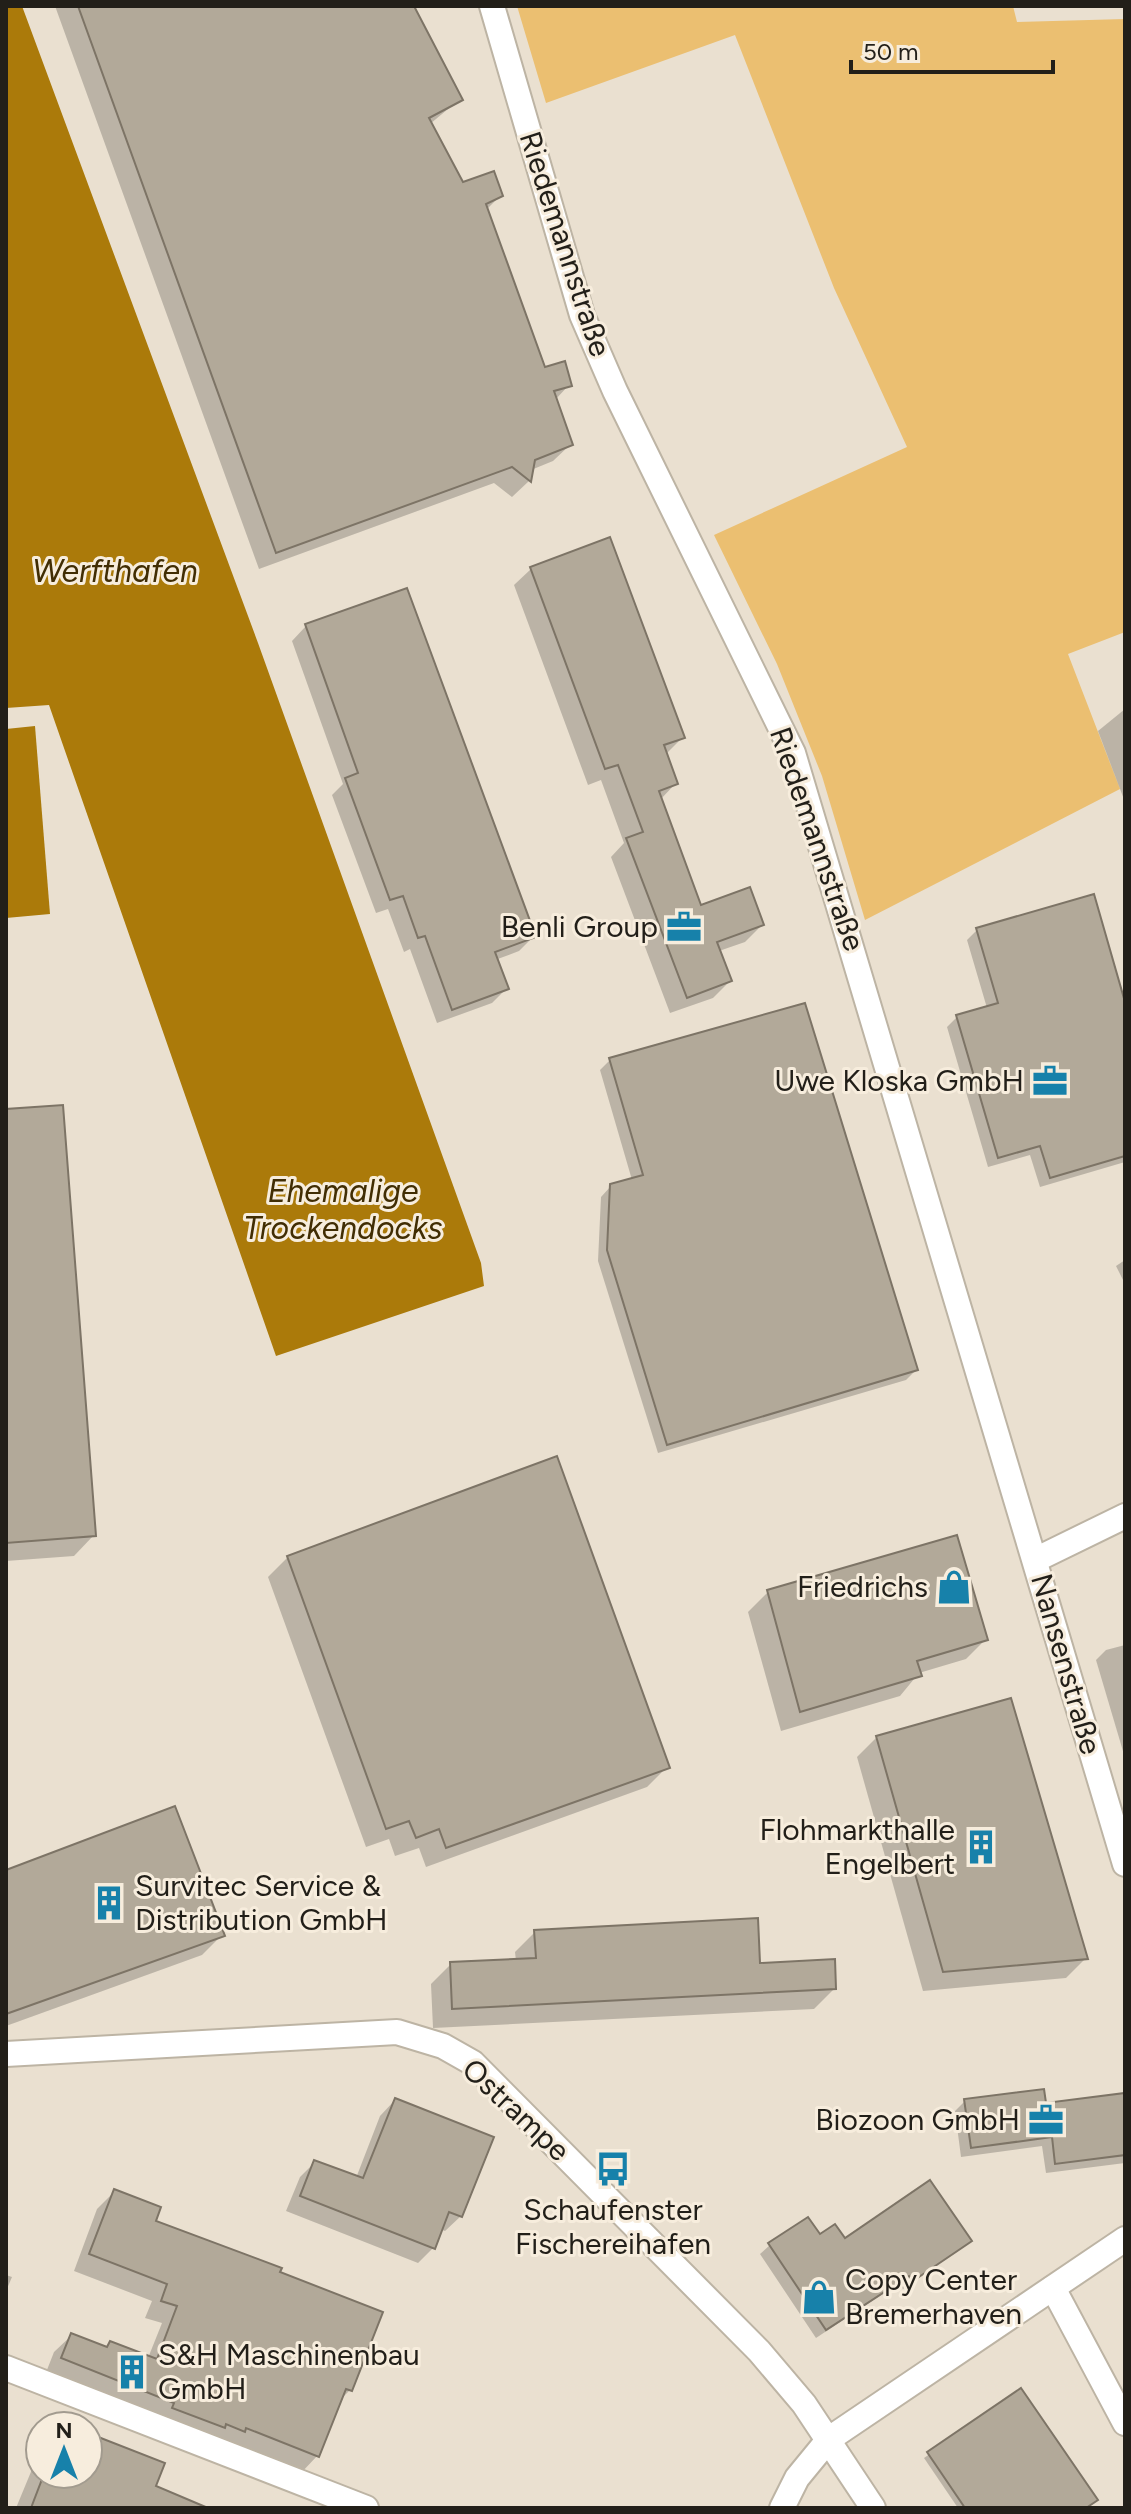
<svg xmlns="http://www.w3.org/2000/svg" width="1131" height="2514" font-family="Figtree,sans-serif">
<rect width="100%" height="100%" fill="#eae0d0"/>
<polygon fill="#ebbf71" points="517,6 1013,6 1017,22 1125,19 1125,632 1068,654 1120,789 865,920 822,776 777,664 714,535 907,447 834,288 735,35 546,103"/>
<g fill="#ab7a0a">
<polygon points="6,6 22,6 258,643 481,1263 484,1286 276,1356 49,705 6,708"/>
<polygon points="35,726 50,914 6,918 6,729"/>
</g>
<g fill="#0003">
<polygon points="55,6 412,6 460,99 430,124 462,185 500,196 486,210 544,370 569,385 555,400 571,444 553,461 531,470 529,481 512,497 494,483 259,569"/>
<polygon points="531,569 682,738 665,755 676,783 660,800 700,908 762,925 745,942 719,951 730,981 713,998 670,1013 611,857 624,843 601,780 588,785 514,585"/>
<polygon points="306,626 534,936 519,951 495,960 506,989 492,1003 437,1023 410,949 404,952 388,909 376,913 332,795 343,784 292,641"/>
<polygon points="1125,709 1125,802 1098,731"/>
<polygon points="977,930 1125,1009 1125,1162 1040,1187 1030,1155 988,1167 947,1027 957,1017 987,1008 967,940"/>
<polygon points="610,1060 916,1370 906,1380 658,1453 598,1261 601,1197 611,1186 632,1180 600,1070"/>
<polygon points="6,1111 94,1535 74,1556 6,1561"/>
<polygon points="1125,1260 1125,1284 1116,1266"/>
<polygon points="288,1557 667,1767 647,1787 426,1867 419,1848 395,1856 389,1839 366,1847 268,1577"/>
<polygon points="768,1592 986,1639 966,1659 919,1673 900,1696 781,1731 748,1612"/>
<polygon points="1125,1645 1125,1758 1096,1660 1106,1650"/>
<polygon points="877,1737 1086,1958 1066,1978 923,1991 857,1757"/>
<polygon points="6,1872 222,1935 202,1955 6,2026"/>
<polygon points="535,1932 758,1965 834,1989 814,2009 433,2028 431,1984 451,1964 516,1961 515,1952"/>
<polygon points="1125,2095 1125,2163 1046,2173 1042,2146 961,2157 955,2111 965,2101 1044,2105"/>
<polygon points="395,2100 461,2216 445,2231 440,2229 433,2248 418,2263 286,2211 300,2177 315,2162 356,2178 380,2116"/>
<polygon points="114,2192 153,2222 278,2273 350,2390 339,2401 318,2455 301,2473 45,2375 54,2352 72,2335 105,2348 110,2343 148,2358 162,2323 145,2318 152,2301 74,2271 97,2209"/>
<polygon points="820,2236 844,2240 969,2241 903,2289 899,2283 816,2338 760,2254 770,2245"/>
<polygon points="6,2275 12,2277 6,2291"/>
<polygon points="1020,2391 1085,2508 958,2508 924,2458"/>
<polygon points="88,2435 153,2487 207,2508 16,2508 40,2450 40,2474 88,2474"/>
</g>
<g fill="#b2a999" stroke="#7d7466" stroke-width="2">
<polygon points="78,6 414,6 463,100 429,118 463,182 494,171 503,196 486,204 545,367 565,361 572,386 554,391 573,445 535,460 531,482 512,467 276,553"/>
<polygon points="610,537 685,738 664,745 678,784 659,791 701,905 750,887 764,925 717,942 732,981 687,998 626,838 643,832 618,765 605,769 530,567"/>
<polygon points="407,588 536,937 495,952 509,989 452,1010 425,936 418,938 403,896 390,900 345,778 358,773 305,624"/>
<polygon points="1094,894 1125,1002 1125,1156 1050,1178 1040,1146 998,1158 956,1015 998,1003 976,928"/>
<polygon points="805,1003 918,1370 667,1445 607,1250 610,1184 643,1175 609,1058"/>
<polygon points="63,1105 96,1536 6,1543 6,1109"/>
<polygon points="557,1456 670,1768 446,1848 439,1829 416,1838 409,1821 386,1829 287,1556"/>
<polygon points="957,1535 988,1640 917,1661 922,1676 800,1712 767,1590"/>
<polygon points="1011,1698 1088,1959 943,1972 876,1736"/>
<polygon points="175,1806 225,1936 6,2014 6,1870"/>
<polygon points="758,1918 760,1963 835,1959 836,1989 452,2009 450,1962 536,1958 534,1930"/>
<polygon points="1044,2089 1046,2103 1125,2093 1125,2155 1055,2164 1052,2137 971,2148 964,2099"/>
<polygon points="395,2098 494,2137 462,2217 449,2212 435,2249 300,2196 314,2160 363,2178"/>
<polygon points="930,2180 972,2241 913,2281 909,2276 826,2330 768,2243 808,2217 820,2234 835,2224 845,2238"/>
<polygon points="114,2189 161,2207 156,2221 282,2268 280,2272 383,2312 352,2391 346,2389 319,2457 246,2428 245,2432 226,2424 225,2428 172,2408 174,2403 61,2358 71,2333 107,2347 110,2341 157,2359 177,2306 161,2301 167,2284 89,2254"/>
<polygon points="1021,2388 1098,2500 1086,2508 965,2508 927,2452"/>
<polygon points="88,2433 165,2463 156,2486 208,2508 31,2508 44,2474 88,2474"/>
</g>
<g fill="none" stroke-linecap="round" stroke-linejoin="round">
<g stroke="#bdb4a4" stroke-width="28">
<g id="street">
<polyline points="492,6 582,315 615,391 793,753 1125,1864"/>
<polyline points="1035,1560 1125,1516"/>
<polyline points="6,2054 397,2032 443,2046 473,2063 759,2351 804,2404 873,2508"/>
<polyline points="1053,2288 1125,2423"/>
<polyline points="6,2368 366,2508"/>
<polyline points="782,2508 797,2478 829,2439 1125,2239"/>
</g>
</g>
<use href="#street" stroke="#fff" stroke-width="24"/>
</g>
<defs>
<g id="office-bare" transform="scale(2.76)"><path d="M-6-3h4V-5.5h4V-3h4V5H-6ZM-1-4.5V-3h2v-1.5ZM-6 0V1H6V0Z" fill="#1781aa" stroke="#f7eddd" stroke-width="2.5" paint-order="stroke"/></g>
<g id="shop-bare" transform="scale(2.76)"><path d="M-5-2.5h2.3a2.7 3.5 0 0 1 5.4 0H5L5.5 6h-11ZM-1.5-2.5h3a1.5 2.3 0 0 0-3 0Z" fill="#1781aa" stroke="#f7eddd" stroke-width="2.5" paint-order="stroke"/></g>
<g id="building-bare" transform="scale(2.76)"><path d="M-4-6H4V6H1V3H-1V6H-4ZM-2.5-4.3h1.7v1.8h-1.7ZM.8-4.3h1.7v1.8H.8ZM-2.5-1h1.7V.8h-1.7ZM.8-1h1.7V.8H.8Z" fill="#1781aa" stroke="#f7eddd" stroke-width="2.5" paint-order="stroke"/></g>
<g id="bus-bare" transform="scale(2.76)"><path d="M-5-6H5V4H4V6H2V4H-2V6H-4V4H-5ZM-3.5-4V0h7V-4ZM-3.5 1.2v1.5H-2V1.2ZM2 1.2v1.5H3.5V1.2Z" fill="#1781aa" stroke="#f7eddd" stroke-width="2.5" paint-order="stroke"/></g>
</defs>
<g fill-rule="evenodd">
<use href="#office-bare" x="684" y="927"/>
<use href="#office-bare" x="1050" y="1081"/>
<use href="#shop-bare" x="954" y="1587"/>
<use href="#building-bare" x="981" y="1847"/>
<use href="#building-bare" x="109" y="1903"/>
<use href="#office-bare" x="1046" y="2120"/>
<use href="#bus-bare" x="613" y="2169"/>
<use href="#shop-bare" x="819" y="2297"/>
<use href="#building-bare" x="132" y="2372"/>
</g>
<g text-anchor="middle" stroke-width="6" stroke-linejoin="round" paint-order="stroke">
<g font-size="30" fill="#221f19" stroke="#f7eddd">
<text transform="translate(565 244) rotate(72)" y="10">Riedemannstraße</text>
<text transform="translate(817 839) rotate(71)" y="10">Riedemannstraße</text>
<text transform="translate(1066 1664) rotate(74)" y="10">Nansenstraße</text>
<text transform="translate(516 2110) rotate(43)" y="10">Ostrampe</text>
</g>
<g font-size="30" fill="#221f19" stroke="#f7eddd" text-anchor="end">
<text x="658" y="937">Benli Group</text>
<text x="1024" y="1091">Uwe Kloska GmbH</text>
<text x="928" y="1597">Friedrichs</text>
<text x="955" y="1840">Flohmarkthalle<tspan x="955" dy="34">Engelbert</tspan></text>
<text x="135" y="1896" text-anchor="start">Survitec Service &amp;<tspan x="135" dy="34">Distribution GmbH</tspan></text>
<text x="1020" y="2130">Biozoon GmbH</text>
<text x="613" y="2220" text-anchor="middle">Schaufenster<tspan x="613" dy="34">Fischereihafen</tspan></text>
<text x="845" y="2290" text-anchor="start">Copy Center<tspan x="845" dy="34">Bremerhaven</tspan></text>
<text x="158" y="2365" text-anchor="start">S&amp;H Maschinenbau<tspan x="158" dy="34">GmbH</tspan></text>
</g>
<g font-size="32" font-style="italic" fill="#412d03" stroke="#f7eddd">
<text x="115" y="582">Werfthafen</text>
<text x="343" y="1202">Ehemalige<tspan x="343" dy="37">Trockendocks</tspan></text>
</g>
</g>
<rect width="1131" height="2514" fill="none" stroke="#221f19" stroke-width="16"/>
<g transform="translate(64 2450)"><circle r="38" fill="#f7eddd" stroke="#a29b8f" stroke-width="2"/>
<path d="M0-6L14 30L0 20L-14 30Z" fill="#1781aa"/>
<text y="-12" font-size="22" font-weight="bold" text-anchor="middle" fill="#221f19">N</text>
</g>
<path d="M851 60v12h202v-12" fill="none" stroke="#221f19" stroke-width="4"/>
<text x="863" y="60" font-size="24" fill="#221f19" stroke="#f7eddd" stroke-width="6" paint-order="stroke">50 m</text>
</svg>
